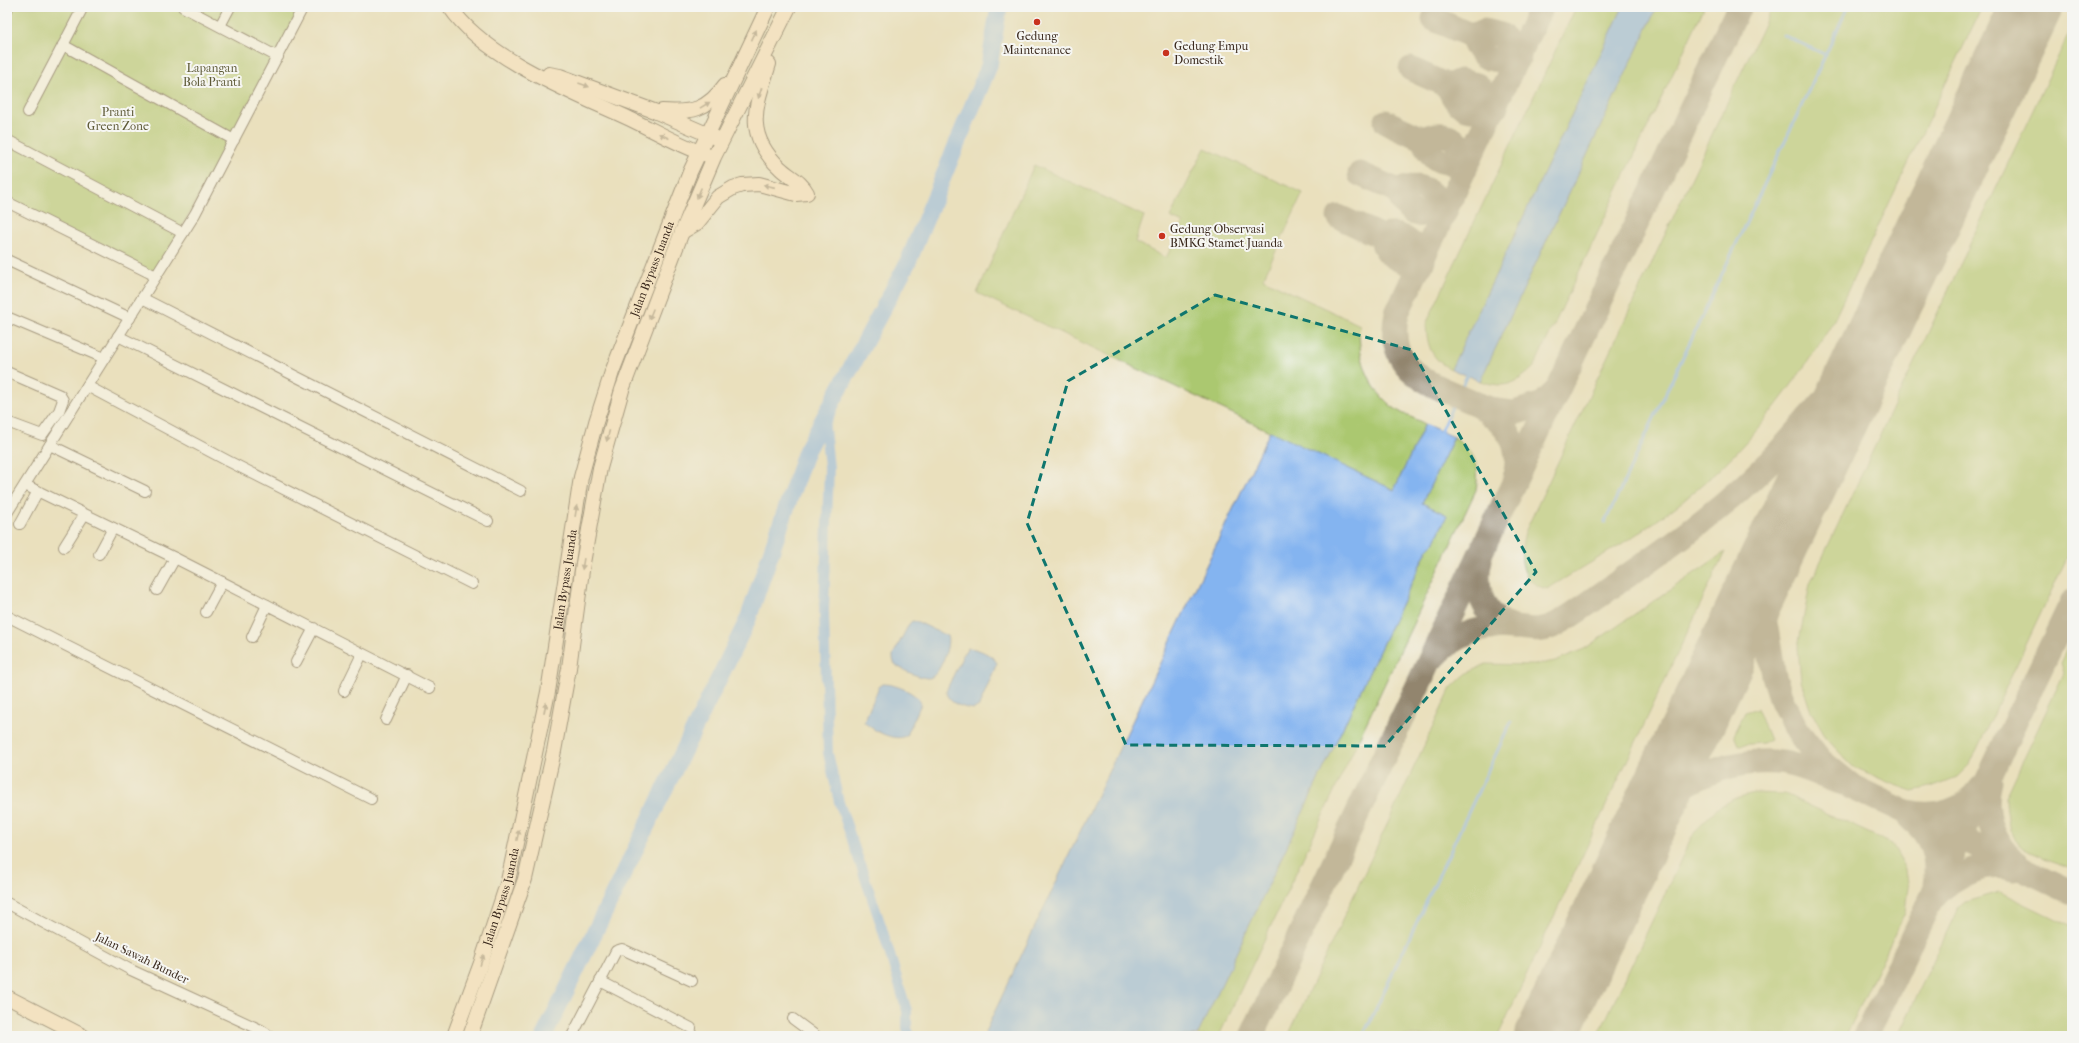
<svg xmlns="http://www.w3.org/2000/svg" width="2079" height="1043" font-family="'IM FELL French Canon',serif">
<rect width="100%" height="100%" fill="#f6f6f2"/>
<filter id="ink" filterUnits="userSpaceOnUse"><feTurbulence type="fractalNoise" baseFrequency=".025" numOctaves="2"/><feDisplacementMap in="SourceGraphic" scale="8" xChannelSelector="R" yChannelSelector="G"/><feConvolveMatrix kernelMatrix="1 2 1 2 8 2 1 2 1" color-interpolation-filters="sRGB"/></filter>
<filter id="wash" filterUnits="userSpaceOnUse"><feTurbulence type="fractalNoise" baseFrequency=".012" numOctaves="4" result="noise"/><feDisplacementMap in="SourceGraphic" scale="16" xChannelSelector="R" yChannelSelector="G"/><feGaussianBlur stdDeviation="0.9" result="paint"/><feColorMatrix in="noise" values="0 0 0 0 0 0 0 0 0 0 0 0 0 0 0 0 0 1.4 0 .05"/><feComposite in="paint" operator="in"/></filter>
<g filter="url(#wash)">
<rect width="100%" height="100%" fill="#eae0bd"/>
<g fill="#abc86f" stroke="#737946">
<polygon points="7,7 302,7 155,276 7,201"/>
<path d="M1576 7H1623L1451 369C1431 360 1427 345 1426 324Z"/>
<path d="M1657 7 1704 8 1534 367C1515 385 1505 389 1480 381Z"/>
<path d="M1772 7H1982L1832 324C1788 395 1738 461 1670 511 1631 540 1588 564 1547 589 1518 582 1519 555 1525 532Z"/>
<polygon points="2072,27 2072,547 1970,764 1957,777 1931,787 1912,791 1892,784 1852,766 1826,738 1810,709 1801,681 1798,647 1810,584"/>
<path d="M1205 148 1303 193 1263 279 1360 325C1356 359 1372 397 1402 413 1410 417 1418 420 1425 424L1394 490 977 293 1034 165 1144 216 1135 242 1166 258 1183 223 1170 217Z"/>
<path d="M1454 437C1476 452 1480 464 1476 490L1219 1036H1197L1427 550 1434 543 1447 515 1422 503Z"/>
<polygon points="1725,552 1498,1036 1288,1036 1451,688 1466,674 1486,664 1534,665 1555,661 1584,649"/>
<path d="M2072 640V868C2057 862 2037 857 2023 848 2010 840 2006 811 2006 797L2064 673 2061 663Z"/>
<polygon points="1757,708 1770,740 1763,743 1738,745 1734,735 1745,712"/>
<path d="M1754 793 1785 794 1892 844 1904 865 1908 888 1905 912 1846 1036H1598L1691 838C1712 811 1720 801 1754 793Z"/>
<polygon points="2000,892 2072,927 2072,1036 1898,1036 1958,908 1965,902"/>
</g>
<g fill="#84b4f0" stroke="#606f87">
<polygon points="1623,7 1657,7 1480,381 1451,369"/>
<polygon points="1425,424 1454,437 1422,503 1447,515 1434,543 1427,550 1197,1036 987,1036 985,1032 1270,431 1394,490"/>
<path d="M912 621 918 622 947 636C951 645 939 677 929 678 922 679 899 669 895 664 893 661 893 659 893 655L909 624Z"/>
<path d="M968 648C977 648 993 655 997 663L979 706 974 709C963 708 947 703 946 691L965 651Z"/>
<path d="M883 684C895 684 918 693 921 704L907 735C896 743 874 731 864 722L879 687Z"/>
</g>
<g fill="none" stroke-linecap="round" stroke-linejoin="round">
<g stroke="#84b4f0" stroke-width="3">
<polyline points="1783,35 1826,55"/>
<polyline points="1439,435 1468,373"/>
<polyline points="1605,522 1848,7"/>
<polyline points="1363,1036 1511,722"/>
</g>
<polyline stroke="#84b4f0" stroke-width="10" points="824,419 829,468 824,611 828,753 839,802 881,925 907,1011 907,1028 910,1036"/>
<polyline stroke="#84b4f0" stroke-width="17" points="544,1036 748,619 806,451 908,262 989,66 999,7"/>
<g stroke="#92856e" stroke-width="25">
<path d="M1434 19 1472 36 1484 31 1501 35 1519 57C1494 62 1481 63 1472 36"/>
<path d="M1411 69 1448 86 1460 81 1477 85 1496 107C1471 112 1458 112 1448 86"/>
<path d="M1386 122 1423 139C1448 128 1457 139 1470 159 1446 166 1432 164 1423 139"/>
<path d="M1360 174 1398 191C1423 180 1432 192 1445 212 1420 217 1407 218 1398 191"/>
<path d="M1339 217 1382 237C1400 229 1417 245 1423 261"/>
<path d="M1382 237C1384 257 1403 263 1421 265"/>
<path d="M1479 405C1435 385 1383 374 1397 313L1541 7"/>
<path d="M1515 475C1524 442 1503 423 1479 405L1497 411 1514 413 1543 404 1557 390"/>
<path d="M1480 560C1475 579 1479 606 1496 619 1501 622 1508 625 1513 628"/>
<polyline points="1767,568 1764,616 1774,676 1782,701 1798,732 1821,761 1853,787 2072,892"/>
<path d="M1434 657C1456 634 1481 625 1513 628 1531 629 1539 633 1557 624 1581 610 1604 592 1627 576 1679 540 1731 502 1775 456 1809 421 1840 381 1872 344"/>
<path d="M1990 782C1982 809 1993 847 2017 863"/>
<path d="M1910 813C1935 820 1966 810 1981 788"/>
<path d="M1911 819C1932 835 1939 859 1935 885"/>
<path d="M1646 824C1652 816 1658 806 1665 800 1697 772 1743 757 1784 763 1802 766 1822 776 1839 782"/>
<path d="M1935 896C1954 874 1985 862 2014 868"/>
<polyline points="1252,1036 1739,7"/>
<polyline points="1866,1036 2072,602"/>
</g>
<polyline stroke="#92856e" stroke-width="62" points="1546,1036 2031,7"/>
</g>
</g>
<g filter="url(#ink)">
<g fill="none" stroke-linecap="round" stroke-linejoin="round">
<g stroke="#554536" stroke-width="12">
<g id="street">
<polyline points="183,7 278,57"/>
<polyline points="7,10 8,7"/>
<polyline points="220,26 230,7"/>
<polyline points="63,45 234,140"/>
<polyline points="28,112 83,7"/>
<polyline points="7,140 183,233"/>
<polyline points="7,202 156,276"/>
<polyline points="7,260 130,318"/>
<polyline points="142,298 521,491"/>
<polyline points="7,317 104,358"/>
<polyline points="118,336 488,521"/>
<polyline points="7,372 60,395 63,400 59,411 42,435 7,422"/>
<polyline points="87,386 228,461 472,584"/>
<polyline points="50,445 145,491"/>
<polyline points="25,485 175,558 430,688"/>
<polyline points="7,513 195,214 303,7"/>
<polyline points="20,524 38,491"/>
<polyline points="64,547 84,515"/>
<polyline points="99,554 113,528"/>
<polyline points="157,590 175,558"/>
<polyline points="206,612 222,582"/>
<polyline points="7,616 371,799"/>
<polyline points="252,637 267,605"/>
<polyline points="296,662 314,628"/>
<polyline points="344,691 362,654"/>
<polyline points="386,720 407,675"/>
<polyline points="7,903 131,970 261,1030 267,1034 266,1036"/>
<polyline points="600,981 691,1028"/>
<polyline points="793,1019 816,1036"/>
<polyline points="572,1036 616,951 622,949 692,981"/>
</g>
</g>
<g stroke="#554536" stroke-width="16">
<g id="secondary">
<path d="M450 7C485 59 574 93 630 119 655 131 681 146 707 155"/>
<polyline points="549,74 560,76 654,111 716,138"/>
<path d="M662 111C692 113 707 110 725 85"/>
<path d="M682 232 697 223 718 197 733 188 742 185 759 184 796 194 807 193C801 181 789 177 780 168 743 133 756 106 769 64"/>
<polyline points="7,997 83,1036"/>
<path id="s1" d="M454 1036 481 963 508 881 548 692 581 477 596 422 612 372 690 172 768 7"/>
<polyline points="470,1036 525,879 554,751 569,668 583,563 600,468 622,390 682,232 714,157 789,7"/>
</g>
</g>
<use href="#street" stroke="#fff" stroke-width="10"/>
<use href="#secondary" stroke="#fee5c5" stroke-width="14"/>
</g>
<defs><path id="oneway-solid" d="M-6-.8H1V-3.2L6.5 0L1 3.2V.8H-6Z"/></defs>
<g fill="#9c8872">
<use href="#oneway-solid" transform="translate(754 35) rotate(-65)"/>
<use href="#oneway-solid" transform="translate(584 85) rotate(20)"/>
<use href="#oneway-solid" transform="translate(760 93) rotate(108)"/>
<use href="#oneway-solid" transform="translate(705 105) rotate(-31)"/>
<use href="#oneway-solid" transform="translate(664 136) rotate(-155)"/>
<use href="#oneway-solid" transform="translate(769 186) rotate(-167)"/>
<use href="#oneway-solid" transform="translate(699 193) rotate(113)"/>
<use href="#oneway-solid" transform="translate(651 314) rotate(112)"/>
<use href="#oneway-solid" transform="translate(608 436) rotate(105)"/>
<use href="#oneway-solid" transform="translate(576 511) rotate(-81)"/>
<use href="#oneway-solid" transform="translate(583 564) rotate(99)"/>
<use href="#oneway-solid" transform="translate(545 708) rotate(-79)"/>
<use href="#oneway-solid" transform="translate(518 835) rotate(-78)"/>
<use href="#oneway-solid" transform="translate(482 960) rotate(-71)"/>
</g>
</g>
<path d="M0 0H2079V1043H0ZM1215 295 1412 350 1536 572 1385 746 1126 745 1027 523 1068 381Z" fill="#eae0bd" fill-opacity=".55" fill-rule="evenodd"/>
<path fill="none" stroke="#0f766e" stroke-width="3" stroke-dasharray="8 5" stroke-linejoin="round" d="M1215 295 1412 350 1536 572 1385 746 1126 745 1027 523 1068 381Z"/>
<g fill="#c8321e" stroke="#f6f6f2" stroke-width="1.5">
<circle cx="1037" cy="22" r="4"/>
<circle cx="1166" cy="53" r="4"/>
<circle cx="1162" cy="236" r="4"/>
</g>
<g text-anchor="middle" stroke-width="4" stroke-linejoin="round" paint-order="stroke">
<g font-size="12" fill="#3b2a1e" stroke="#f6f6f2" text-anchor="start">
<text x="1037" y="40" text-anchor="middle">Gedung<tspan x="1037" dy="14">Maintenance</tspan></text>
<text x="1174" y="50">Gedung Empu<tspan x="1174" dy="14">Domestik</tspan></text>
<text x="1170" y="233">Gedung Observasi<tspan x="1170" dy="14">BMKG Stamet Juanda</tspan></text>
</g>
<g font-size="12" fill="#5d5936" stroke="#f6f6f2">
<text x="212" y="72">Lapangan<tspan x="212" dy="14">Bola Pranti</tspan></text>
<text x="118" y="116">Pranti<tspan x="118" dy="14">Green Zone</tspan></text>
</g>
<g font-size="12" fill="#3b2a1e" stroke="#f6f6f2">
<text dy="4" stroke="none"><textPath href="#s1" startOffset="795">Jalan Bypass Juanda</textPath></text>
<text dy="4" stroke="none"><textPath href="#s1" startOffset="471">Jalan Bypass Juanda</textPath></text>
<text dy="4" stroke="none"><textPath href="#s1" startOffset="147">Jalan Bypass Juanda</textPath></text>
<text transform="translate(142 958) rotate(26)" y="4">Jalan Sawah Bunder</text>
</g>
</g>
<rect width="2079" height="1043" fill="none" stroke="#f6f6f2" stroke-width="24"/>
</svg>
